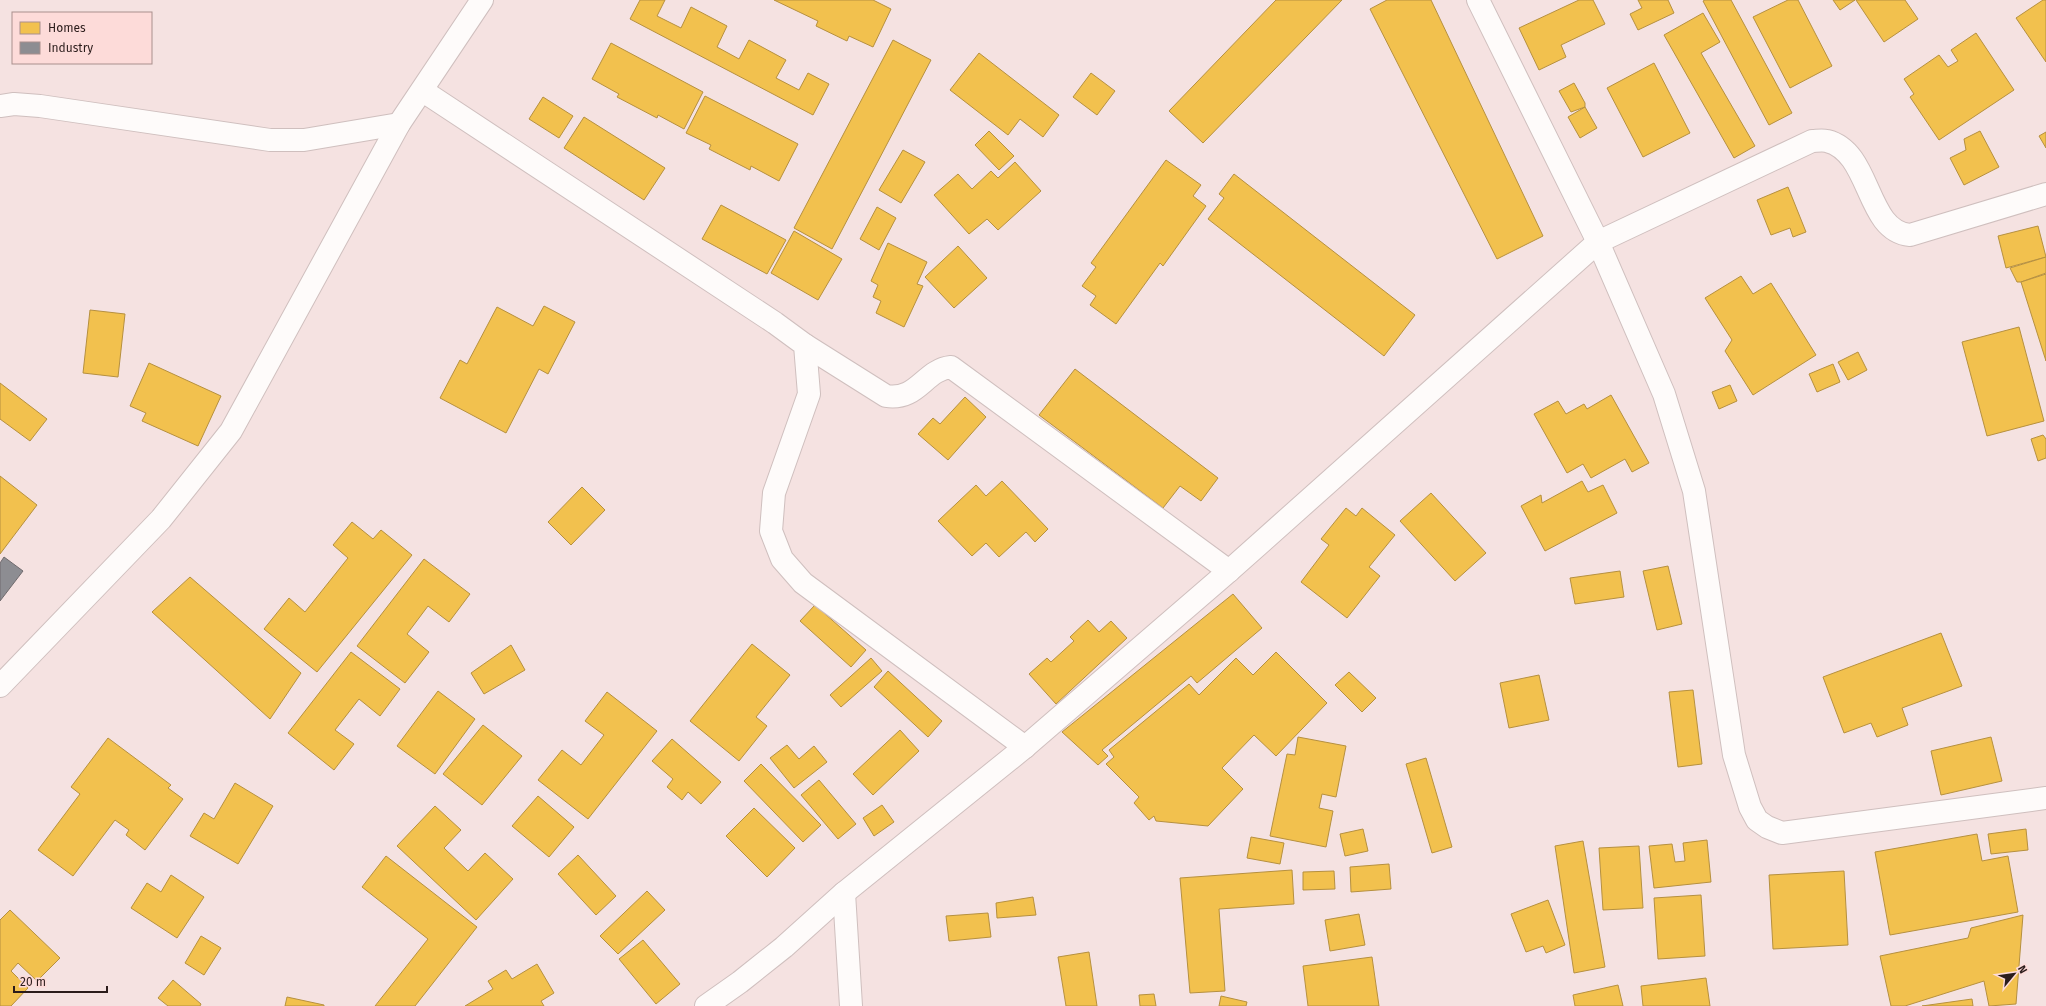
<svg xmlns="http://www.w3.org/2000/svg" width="2046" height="1006" font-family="'Fira Sans',sans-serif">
<rect width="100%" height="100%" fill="#f5e2e1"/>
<g fill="#f2c14e" stroke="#b6903f">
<polygon points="640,0 665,0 657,16 681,28 691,7 727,26 717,47 739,59 749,40 786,60 776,78 799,90 808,73 829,84 813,115 630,19"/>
<polygon points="774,0 873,0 891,9 873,47 849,36 847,41 816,26 818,21"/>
<polygon points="1276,0 1342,0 1203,143 1169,111"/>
<polygon points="1387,0 1431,0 1543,236 1497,259 1370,9"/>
<polygon points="1579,0 1593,0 1605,24 1561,45 1566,57 1539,70 1519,28"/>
<polygon points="1638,0 1668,0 1674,13 1638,30 1630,14 1642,8"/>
<polygon points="1705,0 1731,0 1792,113 1769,125 1703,1"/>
<polygon points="1788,0 1798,0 1832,66 1790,88 1753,17"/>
<polygon points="1833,0 1855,0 1840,10"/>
<polygon points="1856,0 1905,0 1918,19 1884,42"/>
<polygon points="2043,0 2046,0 2046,62 2016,18"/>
<polygon points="1703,13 1720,42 1701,53 1755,146 1734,158 1664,35"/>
<polygon points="1976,33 2014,90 1939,140 1910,97 1914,94 1904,79 1939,55 1948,67 1958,61 1951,50"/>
<polygon points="893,40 931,60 832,249 794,228"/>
<polygon points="611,43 703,92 684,129 658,115 657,118 617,97 619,94 592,79"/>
<polygon points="979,53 1059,115 1043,137 1020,119 1008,135 950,90"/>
<polygon points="1654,63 1690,133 1643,157 1607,88"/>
<polygon points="1091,73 1115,91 1097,115 1073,97"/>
<polygon points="1574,83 1585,103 1585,107 1571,112 1559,91"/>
<polygon points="705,96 798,144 779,181 751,166 750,170 709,149 711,145 686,133"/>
<polygon points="543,97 573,116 559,138 529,119"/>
<polygon points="1585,107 1597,128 1580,138 1568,117"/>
<polygon points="584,117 665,168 644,200 564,148"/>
<polygon points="989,131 1014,156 999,170 975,145"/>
<polygon points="1980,131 1999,167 1964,185 1950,158 1966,150 1964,139"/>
<polygon points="2046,132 2046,148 2039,136"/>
<polygon points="903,150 925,162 901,203 879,190"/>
<polygon points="1166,160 1201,185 1193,196 1206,206 1163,266 1160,263 1116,324 1090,305 1096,296 1082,286 1096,267 1091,263"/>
<polygon points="1015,162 1041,191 998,230 987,219 969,234 934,195 958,174 972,189 991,171 998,178"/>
<polygon points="1234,174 1415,315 1384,356 1208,219 1224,198 1219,194"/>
<polygon points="1788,187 1806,232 1793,237 1790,228 1771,235 1757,200"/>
<polygon points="721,205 786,240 767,274 702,239"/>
<polygon points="877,207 896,218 879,250 860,239"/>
<polygon points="2038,226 2046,257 2006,268 1998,236"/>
<polygon points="794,231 842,259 818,300 771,273"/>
<polygon points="888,243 927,262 917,284 923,286 904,327 876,313 881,301 873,297 878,285 871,281"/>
<polygon points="958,246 987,278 954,308 925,277"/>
<polygon points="2046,257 2046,273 2021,282 2017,282 2010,268"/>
<polygon points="2046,274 2046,361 2021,282"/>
<polygon points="1741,276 1753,294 1771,283 1816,355 1753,395 1725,351 1732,340 1705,298"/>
<polygon points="544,306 575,322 548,374 539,369 506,433 440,398 460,360 467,364 497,307 533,326"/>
<polygon points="90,310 125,314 118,377 83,373"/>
<polygon points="2019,327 2044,421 1987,436 1962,342"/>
<polygon points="1858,352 1867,370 1848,380 1838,362"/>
<polygon points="149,363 221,396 198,446 142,421 146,413 130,406"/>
<polygon points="1833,364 1840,382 1817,392 1809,374"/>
<polygon points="1075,369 1218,478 1201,501 1180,486 1163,508 1039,415"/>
<polygon points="0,383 47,419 30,441 0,419"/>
<polygon points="1730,385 1737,401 1719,409 1712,392"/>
<polygon points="1611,395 1649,463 1632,472 1625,459 1591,478 1583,464 1567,473 1534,414 1558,401 1566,414 1584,404 1587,409"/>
<polygon points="965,397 986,417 948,460 918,434 933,418 940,424"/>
<polygon points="2043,435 2046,439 2046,458 2038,461 2031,439"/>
<polygon points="0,476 37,505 0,554"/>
<polygon points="1002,481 1048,529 1035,542 1026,532 999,557 986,543 972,556 938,521 976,485 986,496"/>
<polygon points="1582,481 1588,492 1603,485 1617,513 1545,551 1521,506 1541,495 1542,503"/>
<polygon points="582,487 605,510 571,545 548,522"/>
<polygon points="1431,493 1486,553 1455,581 1400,521"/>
<polygon points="1346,508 1356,516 1362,508 1395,535 1369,567 1380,576 1347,618 1301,582 1329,545 1321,539"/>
<polygon points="352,522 373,539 381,530 412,555 317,672 264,629 289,598 305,612 348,558 333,545"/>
<polygon points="424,559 470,594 449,622 428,606 407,634 429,652 405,683 357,646"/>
<polygon points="1668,566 1682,624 1657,630 1643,571"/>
<polygon points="1620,571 1624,597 1575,604 1570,578"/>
<polygon points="190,577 301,673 270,719 152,612"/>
<polygon points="1233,594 1262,628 1197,683 1191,676 1102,750 1108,756 1098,765 1062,732"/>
<polygon points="815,605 866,650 851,667 800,621"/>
<polygon points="1088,620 1099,632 1111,621 1127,638 1056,704 1029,674 1047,658 1051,662 1074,641 1070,637"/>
<polygon points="1941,633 1962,686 1902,708 1908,725 1877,737 1871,723 1844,733 1823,677"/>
<polygon points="752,644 790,675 756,717 767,726 739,761 690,721"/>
<polygon points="511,645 525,670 484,694 471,673"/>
<polygon points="351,652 400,689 380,716 359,699 335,730 354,744 334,770 288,733"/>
<polygon points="1276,652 1327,703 1276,756 1254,735 1222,768 1243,789 1208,826 1156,821 1154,816 1149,820 1134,803 1139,797 1106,764 1114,757 1109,750 1189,684 1199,695 1236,658 1253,675"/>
<polygon points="871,658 882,671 841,707 830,695"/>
<polygon points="888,671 942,721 928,737 874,687"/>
<polygon points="1349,672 1376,698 1362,712 1335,685"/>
<polygon points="1539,675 1549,720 1509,728 1500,683"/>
<polygon points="1693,690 1702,764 1678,767 1669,692"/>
<polygon points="438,691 475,719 435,774 397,746"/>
<polygon points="607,692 657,731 588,819 538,780 562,750 581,765 604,735 585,721"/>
<polygon points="483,725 522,756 482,805 443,774"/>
<polygon points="900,730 919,751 873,795 853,774"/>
<polygon points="1298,737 1346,746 1336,797 1322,794 1319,808 1333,811 1326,847 1270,836 1287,754 1295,755"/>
<polygon points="1991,737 2002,781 1941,795 1931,751"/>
<polygon points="108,738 171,785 168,788 183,799 145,850 126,835 129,830 115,820 73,876 38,850 80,794 71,787"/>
<polygon points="672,739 721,782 701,804 688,792 682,800 667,787 673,779 652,761"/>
<polygon points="787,745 799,759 814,746 827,762 794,788 770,758"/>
<polygon points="1426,758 1452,847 1432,853 1406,764"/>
<polygon points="761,764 821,825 803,842 744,781"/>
<polygon points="819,780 856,824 838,839 801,795"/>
<polygon points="235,783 273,806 238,864 190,836 204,813 214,819"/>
<polygon points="538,796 574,827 549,857 512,826"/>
<polygon points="882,805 894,822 874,836 863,818"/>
<polygon points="435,806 461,830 444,848 468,871 485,853 513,879 476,920 397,846"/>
<polygon points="754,808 795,848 767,877 726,836"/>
<polygon points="1363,829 1368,851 1345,856 1340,834"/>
<polygon points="2026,829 2028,850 1991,854 1988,834"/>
<polygon points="1977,834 1982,861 2008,856 2018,912 1890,935 1875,852"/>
<polygon points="1251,837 1284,843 1280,864 1247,858"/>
<polygon points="1707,840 1711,882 1654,888 1649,846 1672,844 1675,862 1685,861 1683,843"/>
<polygon points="1583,841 1605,967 1574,973 1555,846"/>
<polygon points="1639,846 1643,908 1603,910 1599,848"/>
<polygon points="578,855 616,896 596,915 558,874"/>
<polygon points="386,856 477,927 415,1006 375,1006 428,939 362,887"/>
<polygon points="1389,864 1391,889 1351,892 1350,867"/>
<polygon points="1292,870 1294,904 1219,909 1225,991 1190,993 1180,878"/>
<polygon points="1334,871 1335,889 1303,890 1303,872"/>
<polygon points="1844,871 1848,945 1773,949 1769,875"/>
<polygon points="171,875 204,897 177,938 131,908 147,883 161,892"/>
<polygon points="647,891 665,910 618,954 600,936"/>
<polygon points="1701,895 1705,956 1658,959 1654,898"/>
<polygon points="1033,897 1036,915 997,918 996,903"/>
<polygon points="1548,900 1565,945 1546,953 1543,946 1526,952 1511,914"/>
<polygon points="10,910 60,958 37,981 18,963 11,971 28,988 11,1006 0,1006 0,920"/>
<polygon points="988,913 991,937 949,941 946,916"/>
<polygon points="1359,914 1365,945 1330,951 1325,920"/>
<polygon points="2023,915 2016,1004 1989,1006 1984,981 1905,1006 1891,1006 1880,956 1968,938 1971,928"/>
<polygon points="201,936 221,948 204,975 185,963"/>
<polygon points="643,940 680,984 656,1004 619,959"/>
<polygon points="1089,952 1097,1006 1066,1006 1058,957"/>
<polygon points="1372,957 1379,1006 1308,1006 1303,966"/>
<polygon points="537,964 554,993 541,1001 544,1006 465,1006 493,989 488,981 506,970 512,979"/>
<polygon points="1706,978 1710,1006 1643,1006 1641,986"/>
<polygon points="173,980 201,1004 200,1006 168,1006 158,998"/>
<polygon points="1618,985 1623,1006 1575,1006 1573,995"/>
<polygon points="1154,994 1156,1006 1140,1006 1139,995"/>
<polygon points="1221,996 1247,1002 1246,1006 1219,1006"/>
<polygon points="287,997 324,1005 324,1006 285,1006"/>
<polygon points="1972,999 1973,1006 1922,1006"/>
</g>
<polygon fill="#8d8d92" stroke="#706b6e" points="4,557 23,571 0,601 0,563"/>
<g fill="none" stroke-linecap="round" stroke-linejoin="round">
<g stroke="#cfbfbe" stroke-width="24">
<g id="minor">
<polyline points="1478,0 1598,242 1664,394 1694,491 1734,755 1750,807 1757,820 1767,827 1782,833 2046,798"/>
<polyline points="423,91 775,323 805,345 809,394 774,493 771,531 782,559 803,583 1025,747"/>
<polyline points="0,106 14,104 40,106 270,140 304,140 399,124"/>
<path d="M805 345 886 396C918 401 924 370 951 367L1229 571"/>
<polyline points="0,686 161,519 231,431 399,124 482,0"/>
<polyline points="844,893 851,1006"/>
<path d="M706 1006 740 982 784 947 844 893 1025 747 1229 571 1598 242 1812 141C1816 141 1822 140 1827 141 1872 152 1865 231 1910 235L2046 194"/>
</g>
</g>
<use href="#minor" stroke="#fefbfa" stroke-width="22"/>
</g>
<rect x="12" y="12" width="140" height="52" fill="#fddbd9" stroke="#a98f8d"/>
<rect x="20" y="22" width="20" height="12" fill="#f2c14e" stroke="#a98f8d"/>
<text x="48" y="32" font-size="12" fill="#2b1c1b">Homes</text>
<rect x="20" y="42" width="20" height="12" fill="#8d8d92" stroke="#a98f8d"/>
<text x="48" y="52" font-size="12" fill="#2b1c1b">Industry</text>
<g transform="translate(2014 974) rotate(61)" stroke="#fddbd9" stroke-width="3" paint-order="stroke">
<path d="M0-3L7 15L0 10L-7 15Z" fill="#2b1c1b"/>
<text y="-6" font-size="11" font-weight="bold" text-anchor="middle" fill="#2b1c1b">N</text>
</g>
<path d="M14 986v6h93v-6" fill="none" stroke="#2b1c1b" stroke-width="2"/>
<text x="20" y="986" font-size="12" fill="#2b1c1b" stroke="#fddbd9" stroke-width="3" paint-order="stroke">20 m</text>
</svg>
